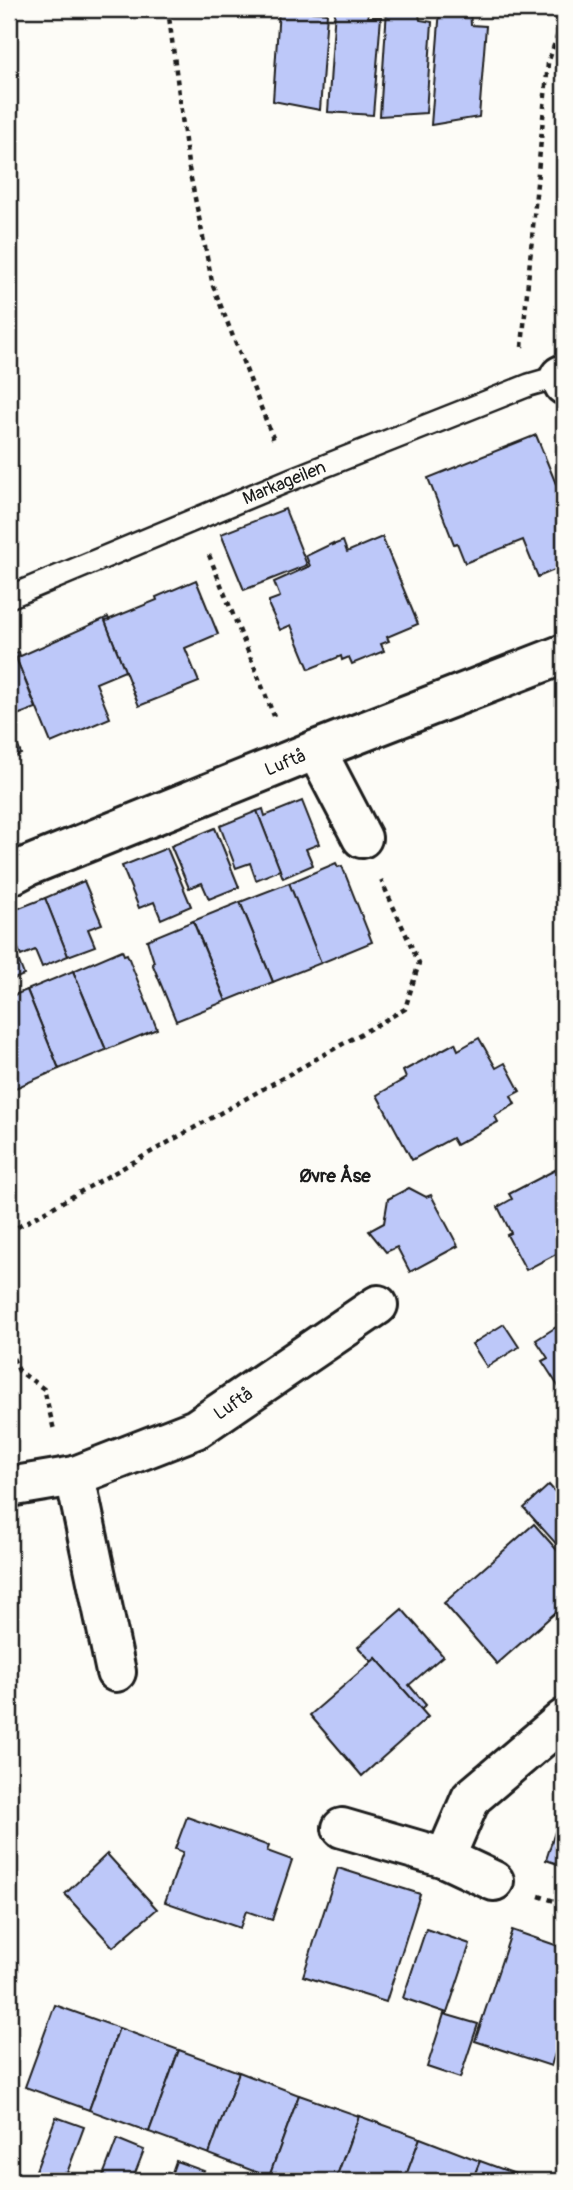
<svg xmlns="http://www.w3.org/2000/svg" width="573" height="2190" font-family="Pangolin,sans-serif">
<rect width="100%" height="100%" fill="#fdfcf7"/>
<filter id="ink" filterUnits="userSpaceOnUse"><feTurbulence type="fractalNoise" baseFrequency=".0143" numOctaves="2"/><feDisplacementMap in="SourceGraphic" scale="14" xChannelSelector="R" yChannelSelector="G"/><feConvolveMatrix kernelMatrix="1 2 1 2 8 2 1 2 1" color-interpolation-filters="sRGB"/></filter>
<g filter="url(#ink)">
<g fill="#bdc8f9" stroke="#1c1c1c" stroke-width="2">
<polygon points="279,9 311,9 312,12 327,13 320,110 273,101"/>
<polygon points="335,9 367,9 368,17 381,17 373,115 328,112"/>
<polygon points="387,9 418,9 420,20 432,22 426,113 380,116"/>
<polygon points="440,9 470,9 471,25 486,26 479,117 431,125"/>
<polygon points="536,435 563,501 560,502 564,513 564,566 538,577 523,540 465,563 457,543 454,544 428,478"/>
<polygon points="285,509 307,565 244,590 221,534"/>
<polygon points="382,537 418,624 387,637 389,641 381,644 384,651 352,664 349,657 342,660 341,656 309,669 291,625 280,630 269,606 269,601 280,597 274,582 310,566 306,556 333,543 333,545 343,541 347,552"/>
<polygon points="196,580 218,634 185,648 199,682 139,706 105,621 157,600 156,597"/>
<polygon points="108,617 109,620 105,621 125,671 96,683 110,718 51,743 16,658"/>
<polygon points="19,652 20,656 16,658 36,708 9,718 9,656"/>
<polygon points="9,724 21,754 9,759"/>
<polygon points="302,801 319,844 306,849 313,865 283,878 257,811 263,809 265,816"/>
<polygon points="257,811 280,870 256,880 250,863 236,868 220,826"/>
<polygon points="215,828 239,887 209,899 202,883 189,888 171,846"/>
<polygon points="167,848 191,906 161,919 154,902 139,908 122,866"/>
<polygon points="336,863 338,867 342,866 372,942 321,963 289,883"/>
<polygon points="84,881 102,924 88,929 95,946 68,956 45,898"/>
<polygon points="289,883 321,963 273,982 240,902"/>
<polygon points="45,898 68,956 42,967 35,950 21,956 9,925 9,912"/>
<polygon points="240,902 273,982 226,1001 193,921"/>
<polygon points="193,921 226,1001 176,1021 152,963 154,962 147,940"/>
<polygon points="9,936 24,975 9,981"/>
<polygon points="122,950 124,955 127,954 157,1029 106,1050 73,971"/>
<polygon points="73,971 106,1050 59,1069 27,990"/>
<polygon points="27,990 59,1069 11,1090 9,1085 9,997"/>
<polygon points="479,1038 496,1068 505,1063 520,1091 511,1096 515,1104 495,1116 498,1122 456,1145 452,1138 412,1160 377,1095 406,1078 403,1071 455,1043 458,1050"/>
<polygon points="557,1169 559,1174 564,1171 564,1250 526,1270 507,1235 511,1233 498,1207 512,1199 509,1194"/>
<polygon points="409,1188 426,1197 431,1195 458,1246 410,1272 397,1247 386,1252 369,1231 384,1223 388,1199"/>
<polygon points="564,1322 564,1391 562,1392 542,1361 548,1358 536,1340"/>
<polygon points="504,1324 519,1347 487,1367 472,1344"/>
<polygon points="549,1485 564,1502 564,1543 559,1547 524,1508"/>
<polygon points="534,1524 564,1558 564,1605 497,1664 444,1603"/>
<polygon points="402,1609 443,1656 409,1685 426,1705 421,1710 376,1658 372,1662 358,1647"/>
<polygon points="376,1658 428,1717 362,1776 310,1715"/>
<polygon points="564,1803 564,1866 546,1860"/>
<polygon points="187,1817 269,1846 267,1851 292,1860 272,1920 246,1911 240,1928 165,1902 183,1852 175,1849"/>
<polygon points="107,1854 157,1909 113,1947 65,1894"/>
<polygon points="338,1868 420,1894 386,2002 303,1976"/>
<polygon points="426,1929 470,1944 447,2013 403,1998"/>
<polygon points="512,1930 564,1948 564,2025 551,2066 475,2041"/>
<polygon points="55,2005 119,2028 89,2110 25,2087"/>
<polygon points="444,2014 478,2024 460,2078 427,2067"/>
<polygon points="119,2028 179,2050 149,2132 89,2110"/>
<polygon points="179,2050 239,2072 209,2154 149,2132"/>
<polygon points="239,2072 299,2095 269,2177 209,2154"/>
<polygon points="299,2095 359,2116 335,2181 282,2181 269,2177"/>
<polygon points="359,2116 420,2138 404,2181 335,2181"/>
<polygon points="56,2117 84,2127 64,2181 58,2181 35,2173"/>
<polygon points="420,2138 480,2161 472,2181 404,2181"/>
<polygon points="117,2139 144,2150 132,2181 101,2181"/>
<polygon points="176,2161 204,2171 200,2181 169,2181"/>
<polygon points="480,2161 535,2181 472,2181"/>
</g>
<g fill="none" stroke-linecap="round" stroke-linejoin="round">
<g stroke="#1c1c1c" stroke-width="26">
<g id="lane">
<path id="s1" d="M9 597 292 479 529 385 560 376"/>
</g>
</g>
<g stroke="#1c1c1c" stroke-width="44">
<g id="street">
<polyline points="564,374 560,376 564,385"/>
<polyline points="316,750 362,838"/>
<path id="s2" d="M9 876 28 866 316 750 564 654"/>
<polyline points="75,1476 116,1672"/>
<path id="s3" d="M9 1487 75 1476 196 1429 378 1305"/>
<polyline points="342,1828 445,1858 494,1881"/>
<polyline points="445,1858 471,1798 564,1719"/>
</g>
</g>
<g stroke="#1c1c1c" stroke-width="4.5" stroke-dasharray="5 5" stroke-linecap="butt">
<polyline points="168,9 188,164 213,286 275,443"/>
<polyline points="522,347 548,63 564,16"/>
<polyline points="209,555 274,716"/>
<polyline points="9,1232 405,1009 419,963 381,880"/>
<polyline points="9,1349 19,1371 44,1389 54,1430"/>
<polyline points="539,1896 564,1904"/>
</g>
<use href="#lane" stroke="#fdfcf7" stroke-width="21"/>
<use href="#street" stroke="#fdfcf7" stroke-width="38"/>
</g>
</g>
<g text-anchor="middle" stroke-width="7" stroke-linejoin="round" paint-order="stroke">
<g font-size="18" fill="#1c1c1c" stroke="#fdfcf7">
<text dy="6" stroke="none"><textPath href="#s1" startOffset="298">Markageilen</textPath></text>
<text dy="6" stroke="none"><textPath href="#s2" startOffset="299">Luftå</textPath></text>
<text dy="6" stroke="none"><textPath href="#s3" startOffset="242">Luftå</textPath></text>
</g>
<g font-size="19" font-weight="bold" fill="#1c1c1c" stroke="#fdfcf7">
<text x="335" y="1182">Øvre Åse</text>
</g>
</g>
<rect width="573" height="2190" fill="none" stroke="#fdfcf7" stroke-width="35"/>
<rect x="18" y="18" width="538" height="2155" fill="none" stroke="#1c1c1c" stroke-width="2.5" filter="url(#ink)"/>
</svg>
